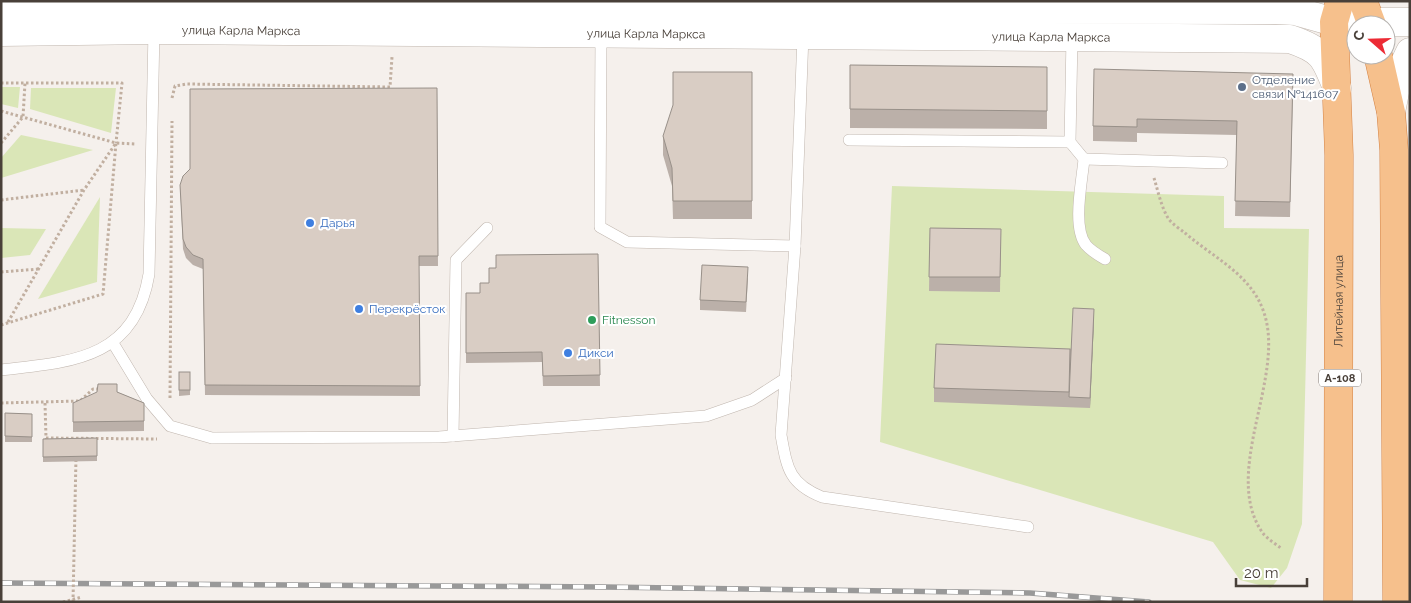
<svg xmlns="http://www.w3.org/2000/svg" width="1411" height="603" font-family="Raleway,sans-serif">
<rect width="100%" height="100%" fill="#f5f0ec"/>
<g fill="#dae6b7">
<polygon points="1,87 20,87 18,108 1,104"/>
<polygon points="31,88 116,88 111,133 30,109"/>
<polygon points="21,135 93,150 1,178 1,158"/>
<polygon points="892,186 1224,196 1224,228 1309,229 1302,524 1287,568 1271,588 1240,580 1213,542 880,442"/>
<polygon points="100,197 97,282 38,299"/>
<polygon points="1,228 46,229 30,255 1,258"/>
</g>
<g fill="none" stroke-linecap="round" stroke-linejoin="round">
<g stroke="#c0b6ae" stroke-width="12">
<g id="service">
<polyline points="601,34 600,227 627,242 795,246"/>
<path d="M803 35 795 246 781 435C787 468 789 484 822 497L1028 527"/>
<path d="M1072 37 1070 142 1084 159C1082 182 1072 227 1086 245 1091 251 1098 255 1105 259"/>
<polyline points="849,140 1070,142"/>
<polyline points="1084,159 1222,163"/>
<polyline points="113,343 147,399 170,426 212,438 439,437 706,416 752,400 786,378"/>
<path d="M1 370C73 362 135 359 149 274L154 30"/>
<polyline points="453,436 456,260 487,228"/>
</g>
</g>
<g stroke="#c0b6ae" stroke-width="29">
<g id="tertiary">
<polyline points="1,9 1276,10 1295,11 1334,22 1410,22"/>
<path id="s1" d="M1 32 154 30 1290 39C1323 50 1325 57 1337 88"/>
<polyline points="1391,112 1398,77 1410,52"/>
</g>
</g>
<g stroke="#d48346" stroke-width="29">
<g id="trunk">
<polyline points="1363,1 1372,25"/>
<polyline points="1378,55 1391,112 1394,150 1397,602"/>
<path id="s2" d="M1338 602 1339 155 1334 22 1340 1"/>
</g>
</g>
<g stroke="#c1afa0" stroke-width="3" stroke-dasharray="2.5 2.5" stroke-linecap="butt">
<polyline points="1,83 122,83 116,143"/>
<polyline points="172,98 175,86 187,84 390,87 392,57"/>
<polyline points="1,111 116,143 103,294 1,325"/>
<polyline points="1,143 23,117 25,83"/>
<path d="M1154 178C1158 191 1161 206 1168 218 1172 224 1180 229 1185 233 1220 263 1262 279 1268 331 1275 394 1225 477 1262 532 1267 539 1276 544 1282 549"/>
<polyline points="1,200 84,190"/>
<polyline points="1,272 39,269"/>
<polyline points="8,322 84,190 116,143 135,144"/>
<polyline points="170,398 172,121"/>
<polyline points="1,403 80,401 93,389 101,389"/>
<polyline points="45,403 46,438 157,439"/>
<polyline points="63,602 82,597"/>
</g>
<use href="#service" stroke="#fff" stroke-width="11"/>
<use href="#tertiary" stroke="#fff" stroke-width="28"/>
<use href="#trunk" stroke="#f6c08c" stroke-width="28"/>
<g stroke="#999" stroke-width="5.5">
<polyline id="rail" points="1,583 604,587 1030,593 1149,602"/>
</g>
<use href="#rail" stroke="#fff" stroke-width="4" stroke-dasharray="11" stroke-linecap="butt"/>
<polyline stroke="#c1afa0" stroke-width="3" stroke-dasharray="2.5 2.5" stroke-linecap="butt" points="73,602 76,457"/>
</g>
<g fill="#bbb0a9">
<polygon points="850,65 1047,67 1047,129 850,128"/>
<polygon points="752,72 752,219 673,219 672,186 663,155 663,136"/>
<polygon points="437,88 438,266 419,266 420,396 205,395 203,269 193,265 186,258 183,249 180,185"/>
<polygon points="1293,89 1290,217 1235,216 1237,135 1137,133 1137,142 1093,141 1093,126"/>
<polygon points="930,228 1001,229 1000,292 929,291"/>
<polygon points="598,254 600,386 543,386 542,362 466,363 466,353 480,293 489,283 496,268"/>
<polygon points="748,278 746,312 700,310 700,300"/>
<polygon points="1094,320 1090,408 934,402 934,388 1070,349"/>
<polygon points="179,372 190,372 190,395 179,396"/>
<polygon points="117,392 144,403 144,431 73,432 73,403"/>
<polygon points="5,413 32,414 32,442 5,442"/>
<polygon points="97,438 97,461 43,462 43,439"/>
</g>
<polygon fill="#989089" points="1094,309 1094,320 1090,408 1090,398"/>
<g fill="#d9cdc4" stroke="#989089">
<polygon points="850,65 1047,67 1047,111 850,109"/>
<polygon points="1094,69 1293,74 1290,202 1235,201 1237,121 1137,119 1137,127 1093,126"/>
<polygon points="673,72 752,72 752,201 673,201 672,168 663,136 673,105"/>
<polygon points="437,88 438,256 419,256 420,386 205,385 203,259 193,255 186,247 183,239 180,185 183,176 190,169 190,89"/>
<polygon points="930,228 1001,229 1000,277 929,277"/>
<polygon points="598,254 600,375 543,376 542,352 466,353 466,293 480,293 480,283 489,283 489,268 496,268 496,255"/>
<polygon points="702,265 748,267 746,302 700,300"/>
<polygon points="1073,308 1094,309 1090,398 1069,397"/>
<polygon points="936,344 1070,349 1069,392 934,388"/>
<rect x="179" y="372" width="11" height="18"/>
<polygon points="98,384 117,384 117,392 144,403 144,421 73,422 73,403 97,392"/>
<polygon points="5,413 32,414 32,437 5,436"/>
<polygon points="97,438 97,456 43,457 43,439"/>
</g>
<circle fill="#5c6f8a" stroke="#fff" stroke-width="2" cx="1242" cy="87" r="5"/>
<g fill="#3f7fe0" stroke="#fff" stroke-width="2">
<circle cx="310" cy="223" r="5"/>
<circle cx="359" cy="309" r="5"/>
<circle cx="568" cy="353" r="5"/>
</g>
<circle fill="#2e9e5b" stroke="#fff" stroke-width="2" cx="592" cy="320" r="5"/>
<g text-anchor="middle" stroke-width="4" stroke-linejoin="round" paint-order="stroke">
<rect fill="#fff" stroke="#807974" stroke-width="1" x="1319" y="369.5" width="42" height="17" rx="4"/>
<g font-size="11" font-weight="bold" fill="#494039">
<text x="1340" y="382">А-108</text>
</g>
<g font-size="12" fill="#494039" stroke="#fff">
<text dy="4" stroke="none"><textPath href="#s1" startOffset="240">улица Карла Маркса</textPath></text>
<text dy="4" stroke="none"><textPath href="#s1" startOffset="645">улица Карла Маркса</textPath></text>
<text dy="4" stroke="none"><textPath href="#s1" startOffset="1050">улица Карла Маркса</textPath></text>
<text dy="4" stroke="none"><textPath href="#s2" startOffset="301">Литейная улица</textPath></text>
</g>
<g font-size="12" fill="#4e5e75" stroke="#fff" text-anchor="start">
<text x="1252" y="84">Отделение<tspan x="1252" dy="14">связи №141607</tspan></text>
</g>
<g font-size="12" fill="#366cbe" stroke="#fff" text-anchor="start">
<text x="320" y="227">Дарья</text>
<text x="369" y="313">Перекрёсток</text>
<text x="578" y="357">Дикси</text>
</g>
<g font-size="12" fill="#27864d" stroke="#fff" text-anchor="start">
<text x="602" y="324">Fitnesson</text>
</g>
</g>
<rect width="1411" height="603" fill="none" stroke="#494039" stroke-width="5"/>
<g transform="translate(1371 40) rotate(290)"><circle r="24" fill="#ffffff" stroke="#b6b3b0"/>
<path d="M0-4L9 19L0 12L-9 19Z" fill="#ec2b35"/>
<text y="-8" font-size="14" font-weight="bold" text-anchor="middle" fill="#494039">С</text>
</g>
<path d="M1236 578v8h71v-8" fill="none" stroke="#494039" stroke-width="2.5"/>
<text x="1244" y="578" font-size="15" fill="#494039" stroke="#ffffff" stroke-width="4" paint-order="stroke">20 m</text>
</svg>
